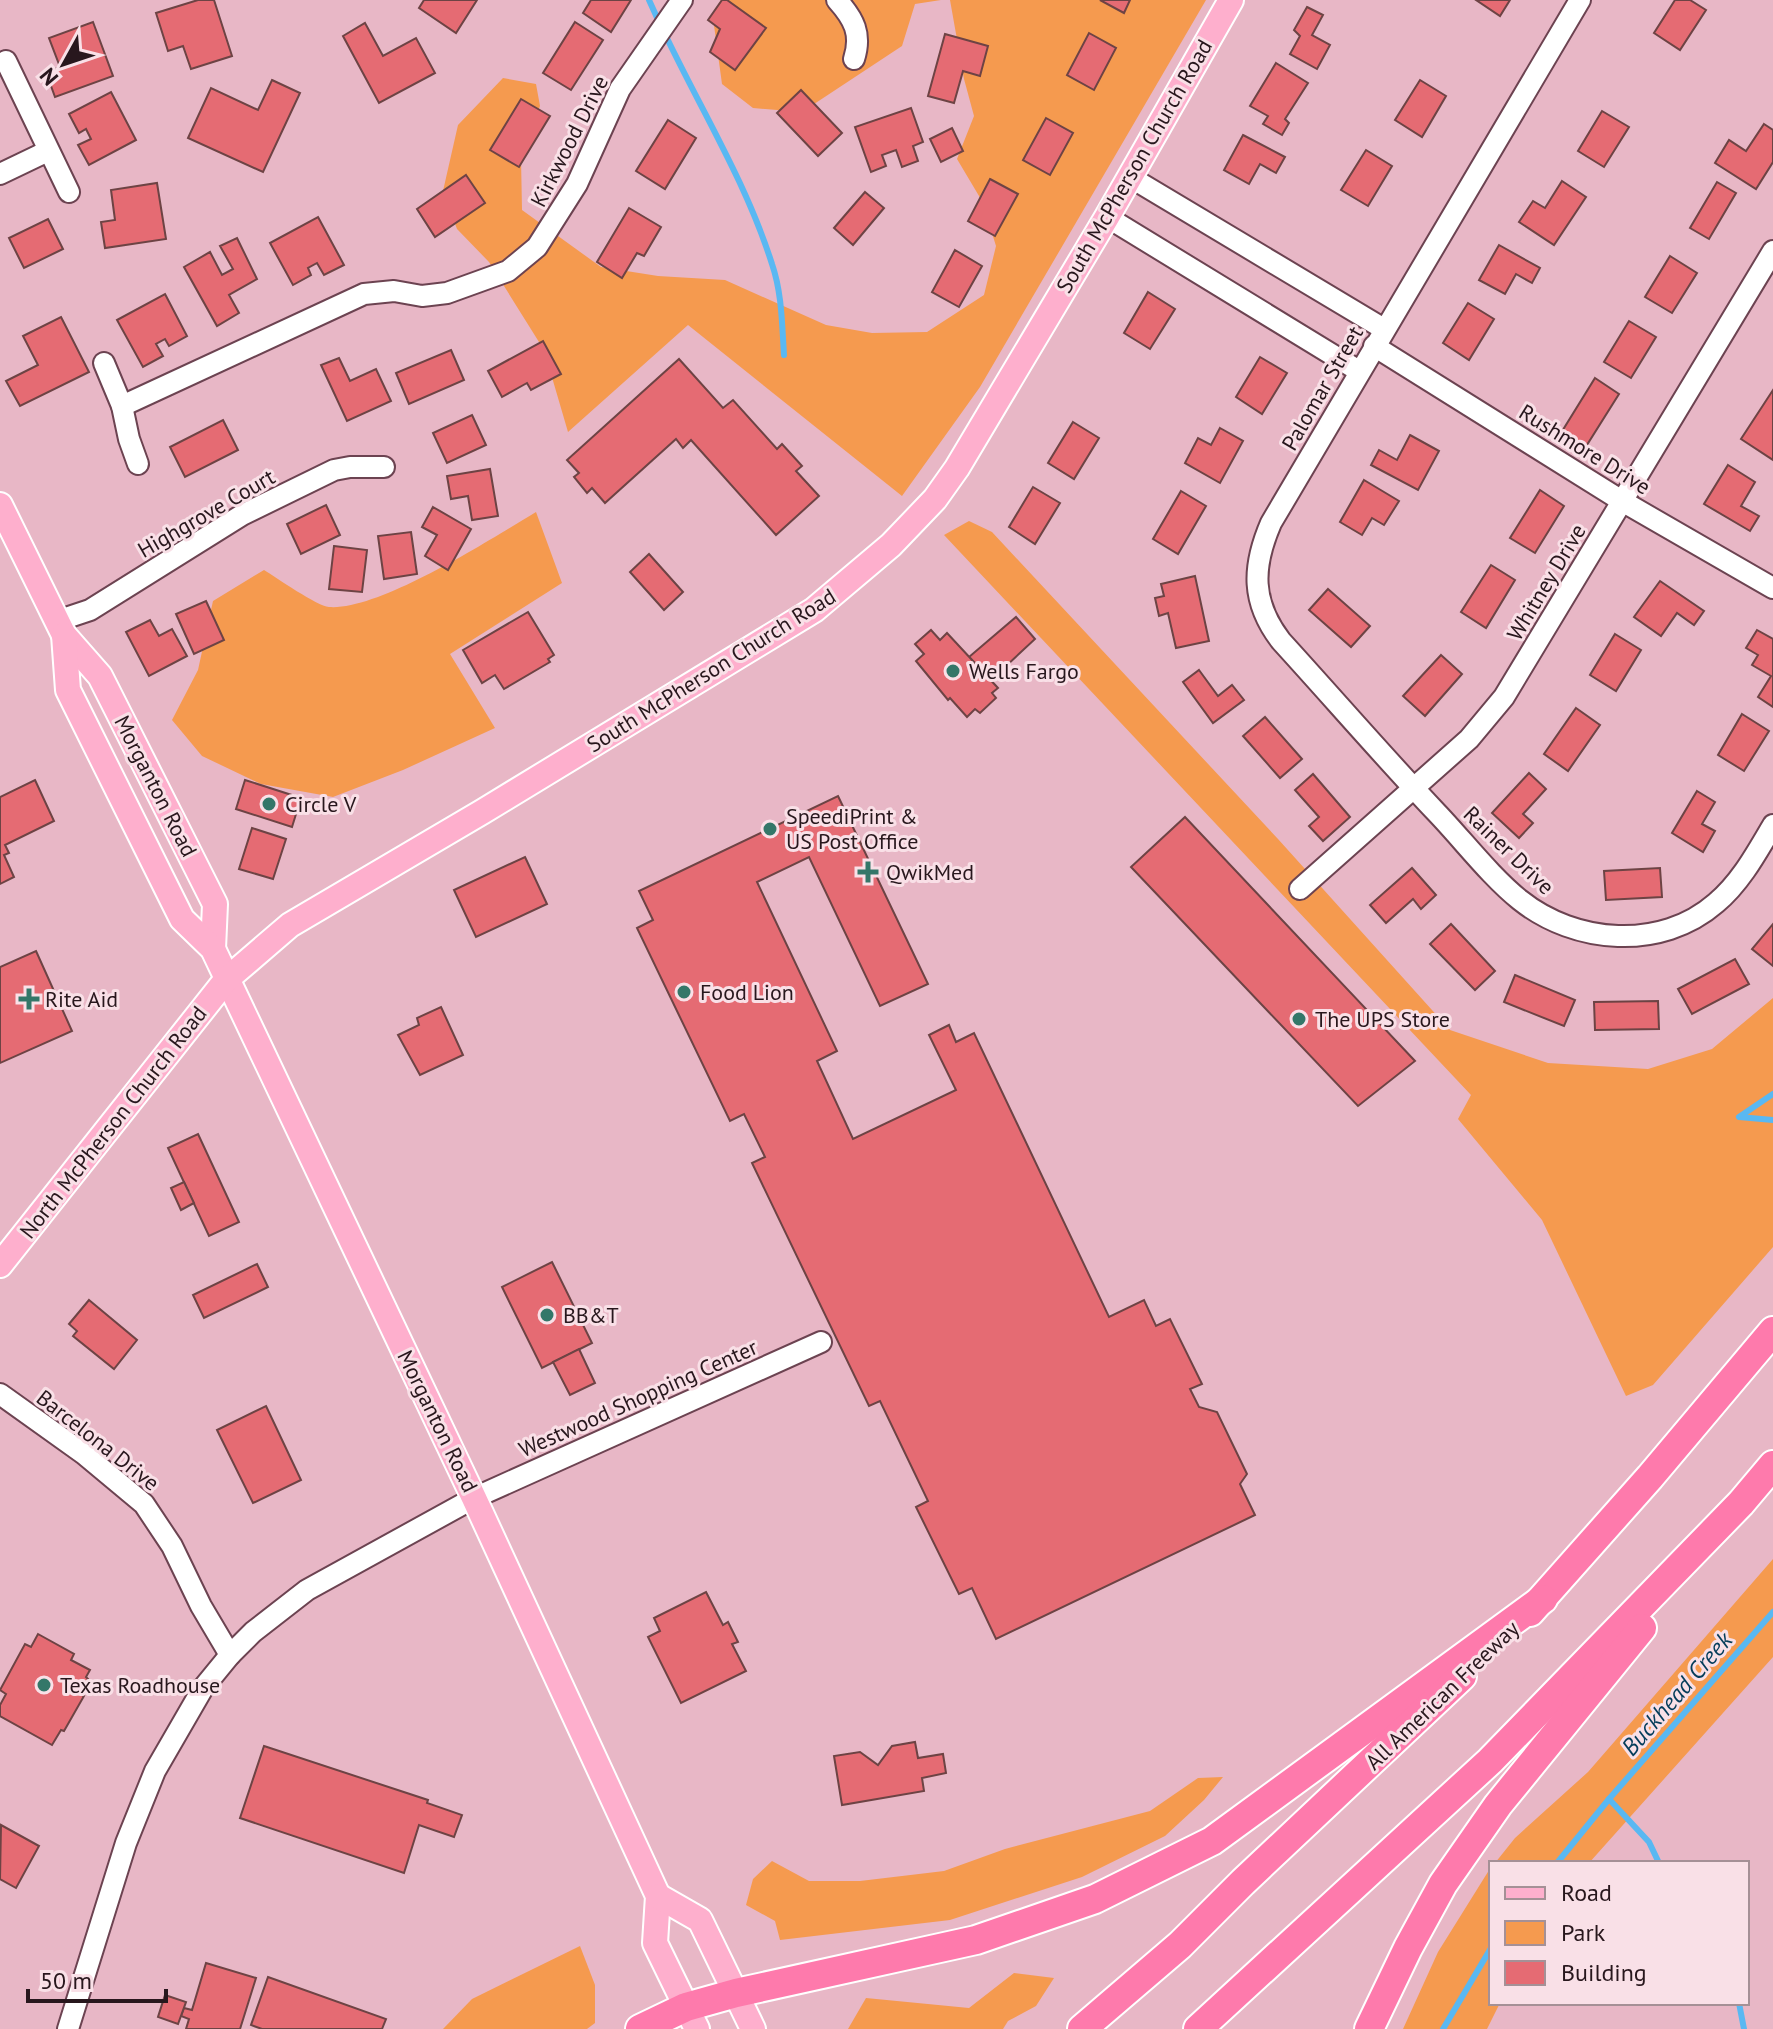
<svg xmlns="http://www.w3.org/2000/svg" width="1773" height="2029" font-family="'PT Sans',sans-serif">
<rect width="100%" height="100%" fill="#e8b7c6"/>
<g fill="#f59a4f">
<polygon points="721,0 941,0 915,4 902,46 802,112 753,108 722,84 713,18"/>
<polygon points="950,0 1206,0 980,387 902,496 688,325 568,432 544,350 489,262 457,229 443,191 458,125 503,78 536,84 540,106 521,158 522,210 601,267 658,276 725,280 826,325 872,333 927,332 984,295 996,246 982,201 957,159 974,116 964,79"/>
<path d="M536 512 562 583 450 654 495 728 403 770 333 797 261 784 202 756 172 720 198 670 213 601 264 570C277 578 317 606 329 607 379 611 491 539 536 512Z"/>
<polygon points="969,521 992,532 1278,839 1450,1030 1548,1063 1648,1069 1712,1049 1773,998 1773,1247 1653,1385 1626,1396 1542,1220 1458,1119 1471,1095 944,535"/>
<polygon points="1773,1559 1773,1657 1589,1863 1495,1863 1515,1838 1588,1772"/>
<polygon points="1223,1777 1204,1800 1165,1836 1082,1877 950,1920 780,1940 775,1921 746,1905 753,1879 772,1861 809,1881 860,1881 944,1871 1005,1849 1150,1811 1198,1778"/>
<polygon points="1491,1867 1491,2003 1500,2003 1487,2029 1403,2029 1438,1952"/>
<polygon points="580,1946 595,1985 595,2023 587,2029 443,2029 472,1999"/>
<polygon points="1014,1973 1054,1978 1036,2006 1008,2021 1003,2029 848,2029 866,1998 969,2008"/>
</g>
<g fill="none" stroke-linecap="round" stroke-linejoin="round">
<g stroke="#59b8f2" stroke-width="6">
<polyline points="649,0 659,22"/>
<path d="M664 32C701 110 746 182 772 264 782 293 782 325 784 355"/>
<polyline points="1773,1094 1739,1117 1773,1120"/>
<polyline points="1609,1799 1649,1842 1659,1863"/>
<polyline points="1557,1863 1609,1799 1773,1612"/>
<polyline points="1739,2003 1744,2029"/>
<polyline points="1443,2029 1491,1948"/>
</g>
</g>
<g fill="#e56b73" stroke="#6d4344" stroke-width="2">
<polygon points="198,0 214,0 232,56 191,69 183,46 168,51 156,13"/>
<polygon points="424,0 477,0 456,33 419,8"/>
<polygon points="591,0 631,0 611,32 583,13"/>
<polygon points="722,0 727,0 766,28 735,70 710,52 720,29 708,20"/>
<polygon points="1100,0 1130,0 1124,13"/>
<polygon points="1476,0 1510,0 1500,16"/>
<polygon points="1675,0 1690,0 1706,10 1680,50 1654,33"/>
<polygon points="1307,7 1323,15 1312,35 1330,45 1317,69 1290,54 1300,36 1294,30"/>
<polygon points="93,22 113,76 55,97 46,72 60,67 49,38"/>
<polygon points="575,22 603,40 571,90 543,73"/>
<polygon points="365,23 383,56 416,38 435,73 379,103 343,36"/>
<polygon points="1089,33 1116,48 1094,90 1067,75"/>
<polygon points="945,34 988,46 980,76 963,71 954,103 928,96"/>
<polygon points="1276,63 1308,83 1285,119 1289,123 1282,135 1263,124 1268,116 1250,106"/>
<polygon points="272,80 300,93 263,172 188,138 211,88 258,110"/>
<polygon points="1420,80 1446,96 1422,137 1395,120"/>
<polygon points="801,90 842,133 818,156 777,113"/>
<polygon points="111,92 136,140 89,165 78,145 91,139 86,129 79,133 69,114"/>
<polygon points="521,99 550,116 519,167 490,150"/>
<polygon points="911,108 923,142 913,146 918,161 902,167 896,150 882,155 886,166 871,172 855,127"/>
<polygon points="1602,111 1629,127 1604,167 1578,151"/>
<polygon points="1046,118 1073,133 1050,175 1023,160"/>
<polygon points="668,120 696,138 665,189 636,171"/>
<polygon points="1764,124 1773,130 1773,162 1756,189 1715,163 1729,140 1746,151"/>
<polygon points="952,128 963,151 941,162 930,139"/>
<polygon points="1243,135 1285,157 1276,173 1260,164 1249,184 1224,170"/>
<polygon points="1366,150 1392,166 1368,206 1341,190"/>
<polygon points="466,175 485,203 435,237 417,209"/>
<polygon points="990,179 1018,194 995,236 968,221"/>
<polygon points="1562,181 1586,197 1554,245 1519,222 1533,201 1545,208"/>
<polygon points="1717,182 1736,193 1709,239 1690,228"/>
<polygon points="157,183 166,239 105,248 101,222 115,220 111,190"/>
<polygon points="865,192 884,208 853,245 834,228"/>
<polygon points="629,208 661,227 644,256 637,253 622,278 597,262"/>
<polygon points="318,217 344,265 324,275 317,263 308,268 311,275 293,285 270,243"/>
<polygon points="48,219 63,249 24,268 9,238"/>
<polygon points="237,238 257,279 229,295 239,313 217,326 184,267 210,252 222,275 233,269 220,246"/>
<polygon points="1499,245 1540,268 1532,283 1516,274 1505,294 1479,280"/>
<polygon points="955,250 982,266 959,307 932,292"/>
<polygon points="1670,256 1697,273 1672,313 1645,297"/>
<polygon points="1148,292 1175,309 1150,349 1124,333"/>
<polygon points="165,294 187,336 169,346 165,339 156,344 163,356 143,367 117,320"/>
<polygon points="1468,303 1494,319 1469,360 1443,343"/>
<polygon points="61,317 89,372 20,406 6,381 38,365 23,336"/>
<polygon points="1629,321 1656,337 1631,378 1604,362"/>
<polygon points="543,341 561,374 531,390 527,383 502,397 488,371"/>
<polygon points="451,350 464,380 409,404 396,373"/>
<polygon points="1260,357 1287,373 1262,414 1236,397"/>
<polygon points="339,358 350,381 376,369 391,401 347,421 321,365"/>
<polygon points="679,359 723,408 733,400 777,449 782,444 802,466 796,471 819,496 776,535 691,440 683,448 676,439 605,503 592,488 587,493 574,477 579,473 567,460"/>
<polygon points="1595,378 1619,394 1585,448 1561,433"/>
<polygon points="1773,390 1773,460 1741,439"/>
<polygon points="472,415 486,445 447,463 433,433"/>
<polygon points="223,420 238,450 185,477 170,447"/>
<polygon points="1073,422 1099,438 1074,479 1048,463"/>
<polygon points="1220,428 1243,441 1220,483 1185,463 1198,438 1211,445"/>
<polygon points="1410,435 1439,451 1418,490 1371,465 1379,450 1397,460"/>
<polygon points="1728,465 1755,482 1741,506 1759,516 1750,531 1704,504"/>
<polygon points="490,469 498,516 472,520 468,496 451,499 447,476"/>
<polygon points="1364,480 1399,501 1384,525 1372,518 1362,535 1340,522"/>
<polygon points="1033,487 1060,503 1035,544 1009,527"/>
<polygon points="1540,490 1564,506 1535,553 1510,538"/>
<polygon points="1181,491 1206,506 1178,554 1153,539"/>
<polygon points="326,505 340,535 301,554 287,524"/>
<polygon points="433,507 471,529 448,570 425,556 437,535 422,527"/>
<polygon points="411,532 417,574 384,579 378,536"/>
<polygon points="334,546 367,550 362,592 329,589"/>
<polygon points="649,554 683,592 664,610 630,572"/>
<polygon points="1491,565 1515,580 1486,628 1461,612"/>
<polygon points="1195,576 1209,641 1176,648 1168,613 1159,616 1155,598 1164,596 1161,584"/>
<polygon points="1660,581 1704,611 1694,625 1677,613 1661,636 1634,617"/>
<polygon points="1328,589 1370,626 1351,647 1309,610"/>
<polygon points="206,601 224,640 194,654 176,614"/>
<polygon points="528,612 554,655 548,659 550,662 504,689 495,675 482,683 463,650"/>
<polygon points="1016,617 1035,639 991,680 969,657"/>
<polygon points="150,620 159,636 172,629 187,656 149,676 126,632"/>
<polygon points="931,630 940,640 947,633 998,688 992,693 996,698 980,713 975,709 967,717 950,698 948,700 916,661 924,654 915,644"/>
<polygon points="1757,630 1773,639 1773,707 1758,697 1771,676 1752,665 1758,655 1746,648"/>
<polygon points="1615,634 1641,650 1616,691 1590,675"/>
<polygon points="1441,655 1462,674 1425,716 1403,696"/>
<polygon points="1199,670 1218,696 1232,685 1244,700 1213,723 1183,682"/>
<polygon points="1576,708 1600,725 1568,771 1544,754"/>
<polygon points="1742,714 1769,731 1744,771 1718,755"/>
<polygon points="1265,717 1302,759 1280,778 1243,736"/>
<polygon points="1529,773 1546,789 1523,814 1533,823 1519,838 1492,813"/>
<polygon points="1313,774 1350,817 1323,841 1309,826 1319,817 1295,790"/>
<polygon points="35,780 54,821 5,845 9,853 4,855 14,877 0,884 0,797"/>
<polygon points="245,780 301,798 292,827 236,809"/>
<polygon points="1697,791 1715,802 1702,824 1715,831 1703,852 1672,833"/>
<polygon points="838,796 928,984 880,1006 809,857 757,882 837,1051 817,1061 853,1139 956,1090 929,1035 949,1025 956,1042 974,1033 1109,1317 1144,1300 1156,1326 1170,1319 1202,1384 1190,1389 1199,1407 1217,1412 1247,1474 1240,1484 1255,1515 996,1639 972,1588 959,1594 916,1507 928,1501 880,1401 869,1406 752,1163 765,1157 744,1114 730,1121 637,928 653,920 639,891"/>
<polygon points="1185,817 1415,1061 1358,1106 1131,867"/>
<polygon points="252,828 286,839 273,879 239,869"/>
<polygon points="525,857 547,904 476,937 454,890"/>
<polygon points="1412,868 1436,895 1421,909 1413,899 1386,923 1370,905"/>
<polygon points="1660,868 1662,897 1606,900 1604,871"/>
<polygon points="1451,924 1495,971 1475,990 1430,944"/>
<polygon points="1773,924 1773,966 1752,949"/>
<polygon points="36,951 72,1031 0,1063 0,967"/>
<polygon points="1735,959 1749,984 1692,1014 1678,989"/>
<polygon points="1515,975 1575,1000 1564,1026 1504,1002"/>
<polygon points="1658,1001 1659,1029 1595,1030 1594,1002"/>
<polygon points="441,1007 463,1055 420,1075 398,1035 419,1025 417,1018"/>
<polygon points="198,1134 239,1222 209,1236 168,1148"/>
<polygon points="184,1182 194,1203 181,1210 171,1188"/>
<polygon points="552,1262 592,1343 542,1368 502,1287"/>
<polygon points="257,1264 268,1287 204,1318 193,1295"/>
<polygon points="89,1300 137,1340 114,1369 73,1336 77,1331 69,1324"/>
<polygon points="579,1349 595,1383 570,1395 553,1362"/>
<polygon points="266,1406 301,1480 253,1503 217,1430"/>
<polygon points="706,1592 723,1625 728,1622 738,1642 732,1644 746,1671 681,1703 648,1637 660,1631 654,1618"/>
<polygon points="38,1634 74,1654 71,1660 90,1670 86,1677 88,1679 80,1694 84,1696 64,1731 61,1730 52,1745 0,1716 0,1705 6,1694 0,1690 25,1644 31,1647"/>
<polygon points="915,1742 918,1758 943,1754 946,1773 922,1778 924,1791 842,1805 834,1756 860,1752 878,1765 892,1746"/>
<polygon points="264,1746 428,1800 427,1803 462,1815 454,1837 419,1825 404,1873 240,1818"/>
<polygon points="1,1825 39,1846 16,1888 0,1879"/>
<polygon points="206,1963 256,1978 240,2029 186,2029 189,2019 181,2016 184,2008 192,2010"/>
<polygon points="268,1977 386,2019 382,2029 262,2029 251,2025"/>
<polygon points="165,1995 186,2002 178,2024 158,2017"/>
</g>
<g fill="none" stroke-linecap="round" stroke-linejoin="round">
<g stroke="#6c4351" stroke-width="24">
<g id="minor">
<path d="M837 0C854 19 862 34 854 59"/>
<path d="M1580 0 1271 523C1252 567 1251 602 1281 641 1333 698 1383 756 1436 812 1462 839 1491 877 1520 900 1575 944 1661 951 1716 903 1741 882 1757 852 1773 825"/>
<polyline points="6,61 69,192"/>
<polyline points="0,174 48,151"/>
<polyline points="1130,177 1384,329"/>
<polyline points="1107,217 1359,371"/>
<polyline points="1374,346 1622,501 1773,588"/>
<polyline points="104,363 122,406 129,439 138,464"/>
<polyline points="122,406 364,294 394,291 422,296 447,293 508,271 537,247 577,184 620,89 682,0"/>
<polyline points="57,621 90,610 242,515 334,470 350,467 384,467"/>
<polyline points="1300,889 1469,739 1504,697 1773,251"/>
<polyline points="0,1394 84,1454 144,1504 172,1546 201,1606 230,1655"/>
<polyline points="68,2029 126,1843 155,1771 203,1688 230,1655 253,1632 307,1590 474,1498 821,1342"/>
</g>
</g>
<g stroke="#fff" stroke-width="28">
<g id="major">
<polyline points="0,505 64,635 100,676 215,904 213,949"/>
<polyline points="64,635 68,690 182,919 213,949 474,1498 658,1896 655,1943 697,2029"/>
<polyline points="0,1265 226,980 290,925 482,812 814,610 891,545 935,499 957,468 1107,217 1231,0"/>
<polyline points="658,1896 700,1920 753,2029"/>
</g>
</g>
<g stroke="#fff" stroke-width="32">
<g id="highway">
<polyline points="1530,1612 1650,1477 1773,1331"/>
<polyline points="640,2029 686,2007 736,1993 976,1940 1095,1899 1212,1841 1543,1599"/>
<polyline points="1082,2029 1180,1945 1243,1882 1462,1676"/>
<polyline points="1198,2029 1490,1761 1741,1503 1773,1465"/>
<polyline points="1369,2029 1408,1948 1443,1884 1498,1805 1642,1628"/>
</g>
</g>
<use href="#minor" stroke="#fff" stroke-width="20"/>
<use href="#major" stroke="#feafcd" stroke-width="24"/>
<use href="#highway" stroke="#fe7aac" stroke-width="28"/>
</g>
<g fill="#347769" stroke="#f9e0e7" stroke-width="3">
<circle cx="953" cy="671" r="8"/>
<circle cx="269" cy="804" r="8"/>
<circle cx="770" cy="829" r="8"/>
<path d="M864 860h8v8h8v8h-8v8h-8v-8h-8v-8h8z"/>
<circle cx="684" cy="992" r="8"/>
<path d="M25 987h8v8h8v8h-8v8h-8v-8h-8v-8h8z"/>
<circle cx="1299" cy="1019" r="8"/>
<circle cx="547" cy="1315" r="8"/>
<circle cx="44" cy="1685" r="8"/>
</g>
<g text-anchor="middle" stroke-width="6" stroke-linejoin="round" paint-order="stroke">
<g font-size="22" fill="#28171d" stroke="#f9e0e7">
<text transform="translate(569 141) rotate(-63)" y="8">Kirkwood Drive</text>
<text transform="translate(1134 166) rotate(-60)" y="8">South McPherson Church Road</text>
<text transform="translate(1322 388) rotate(-60)" y="8">Palomar Street</text>
<text transform="translate(1585 449) rotate(32)" y="8">Rushmore Drive</text>
<text transform="translate(206 513) rotate(-30)" y="8">Highgrove Court</text>
<text transform="translate(1546 582) rotate(-59)" y="8">Whitney Drive</text>
<text transform="translate(711 670) rotate(-32)" y="8">South McPherson Church Road</text>
<text transform="translate(156 786) rotate(63)" y="8">Morganton Road</text>
<text transform="translate(1509 850) rotate(44)" y="8">Rainer Drive</text>
<text transform="translate(113 1122) rotate(-52)" y="8">North McPherson Church Road</text>
<text transform="translate(638 1398) rotate(-24)" y="8">Westwood Shopping Center</text>
<text transform="translate(438 1421) rotate(64)" y="8">Morganton Road</text>
<text transform="translate(98 1440) rotate(38)" y="8">Barcelona Drive</text>
<text transform="translate(1442 1695) rotate(-44)" y="8">All American Freeway</text>
</g>
<g font-size="22" fill="#28171d" stroke="#f9e0e7" text-anchor="start">
<text x="969" y="679">Wells Fargo</text>
<text x="285" y="812">Circle V</text>
<text x="786" y="824">SpeediPrint &amp;<tspan x="786" dy="25">US Post Office</tspan></text>
<text x="886" y="880">QwikMed</text>
<text x="700" y="1000">Food Lion</text>
<text x="45" y="1007">Rite Aid</text>
<text x="1315" y="1027">The UPS Store</text>
<text x="563" y="1323">BB&amp;T</text>
<text x="60" y="1693">Texas Roadhouse</text>
</g>
<g font-size="24" font-style="italic" fill="#053d5a" stroke="#f9e0e7">
<text transform="translate(1677 1694) rotate(-49)" y="8">Buckhead Creek</text>
</g>
</g>
<rect x="1489" y="1861" width="260" height="144" fill="#f9e0e7" stroke="#a59096" stroke-width="2"/>
<rect x="1505" y="1887" width="40" height="12" fill="#feafcd" stroke="#a59096" stroke-width="2"/>
<text x="1561" y="1901" font-size="24" fill="#28171d">Road</text>
<rect x="1505" y="1921" width="40" height="24" fill="#f59a4f" stroke="#a59096" stroke-width="2"/>
<text x="1561" y="1941" font-size="24" fill="#28171d">Park</text>
<rect x="1505" y="1961" width="40" height="24" fill="#e56b73" stroke="#a59096" stroke-width="2"/>
<text x="1561" y="1981" font-size="24" fill="#28171d">Building</text>
<g transform="translate(64 64) rotate(230)" stroke="#f9e0e7" stroke-width="6" paint-order="stroke">
<path d="M0-6L14 30L0 20L-14 30Z" fill="#28171d"/>
<text y="-12" font-size="22" font-weight="bold" text-anchor="middle" fill="#28171d">N</text>
</g>
<path d="M28 1989v12h138v-12" fill="none" stroke="#28171d" stroke-width="4"/>
<text x="40" y="1989" font-size="24" fill="#28171d" stroke="#f9e0e7" stroke-width="6" paint-order="stroke">50 m</text>
</svg>
